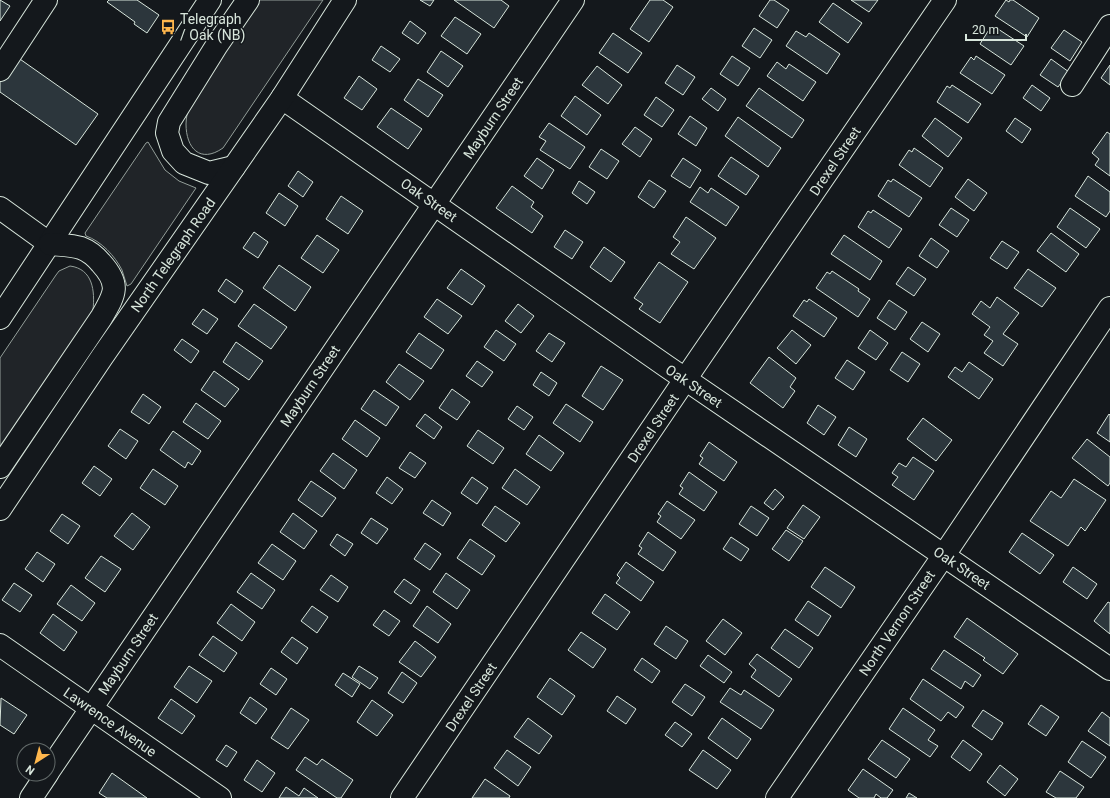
<svg xmlns="http://www.w3.org/2000/svg" width="1110" height="798" font-family="Roboto,sans-serif">
<rect width="100%" height="100%" fill="#14181c"/>
<g fill="#202428" stroke="#939e99">
<path d="M258 0H323L223 148C200 164 186 148 186 124 186 117 188 111 189 105Z"/>
<path d="M148 142 165 170 179 181 196 188 131 284 127 286C125 281 124 275 122 270 115 256 101 241 86 236L85 233 146 143Z"/>
<path d="M70 266C93 269 95 291 93 310L0 457V358L56 275 59 271Z"/>
</g>
<g fill="#2c363c" stroke="#d8e6dc">
<polygon points="0,0 10,6 0,21"/>
<polygon points="109,0 137,0 159,15 147,33 134,24 135,22 107,2"/>
<polygon points="420,0 434,0 430,6"/>
<polygon points="454,0 501,0 509,6 494,28"/>
<polygon points="650,0 663,0 673,7 649,42 630,29"/>
<polygon points="770,0 774,0 789,10 777,28 759,16"/>
<polygon points="851,0 878,0 869,12"/>
<polygon points="1006,0 1009,2 1010,0 1013,0 1039,18 1027,37 995,16"/>
<polygon points="833,3 862,23 848,43 819,22"/>
<polygon points="455,17 481,34 467,54 441,36"/>
<polygon points="410,21 426,33 418,44 402,33"/>
<polygon points="995,27 1024,46 1011,65 980,44 990,28 993,30"/>
<polygon points="754,28 772,40 760,58 742,46"/>
<polygon points="1064,30 1082,42 1070,61 1051,48"/>
<polygon points="796,31 806,37 809,33 840,54 827,74 786,46"/>
<polygon points="613,33 642,53 628,73 599,53"/>
<polygon points="381,46 400,59 390,72 372,60"/>
<polygon points="441,51 463,66 448,87 427,72"/>
<polygon points="732,56 750,68 738,86 720,74"/>
<polygon points="976,56 1005,75 992,94 960,73 971,57 974,60"/>
<polygon points="17,57 98,114 76,145 0,92 0,81"/>
<polygon points="1051,59 1069,72 1058,87 1040,75"/>
<polygon points="777,62 786,69 789,64 816,82 803,101 767,76"/>
<polygon points="677,65 695,77 683,95 665,83"/>
<polygon points="1110,65 1110,85 1101,78"/>
<polygon points="597,66 622,85 608,104 582,85"/>
<polygon points="359,76 377,89 362,110 344,98"/>
<polygon points="418,79 443,95 428,117 404,100"/>
<polygon points="952,85 981,104 968,123 937,102 947,86 950,88"/>
<polygon points="1032,85 1050,98 1041,111 1023,98"/>
<polygon points="711,88 726,99 718,111 702,99"/>
<polygon points="759,88 804,120 792,138 746,106"/>
<polygon points="575,96 601,115 587,135 561,116"/>
<polygon points="656,97 674,110 662,127 644,115"/>
<polygon points="391,108 422,129 408,149 377,127"/>
<polygon points="690,116 707,128 696,146 678,134"/>
<polygon points="738,117 781,148 768,167 725,136"/>
<polygon points="935,118 962,138 948,157 922,136"/>
<polygon points="1015,118 1031,129 1022,143 1006,131"/>
<polygon points="549,123 585,147 570,169 540,150 546,141 539,137"/>
<polygon points="635,127 652,139 640,157 622,144"/>
<polygon points="1107,132 1110,134 1110,176 1095,165 1099,159 1092,153"/>
<polygon points="914,148 943,168 930,187 899,165 909,150 912,152"/>
<polygon points="601,149 619,161 607,179 589,167"/>
<polygon points="731,157 759,176 746,195 718,176"/>
<polygon points="537,158 554,170 542,189 524,176"/>
<polygon points="683,158 701,170 690,188 671,176"/>
<polygon points="298,171 313,182 303,197 288,186"/>
<polygon points="1088,176 1110,192 1110,211 1106,217 1075,196"/>
<polygon points="893,179 922,198 909,217 878,196 888,180 891,182"/>
<polygon points="968,179 987,193 974,211 955,197"/>
<polygon points="649,180 666,191 654,208 638,197"/>
<polygon points="579,181 595,192 587,204 572,193"/>
<polygon points="512,186 534,202 531,207 543,216 532,233 496,208"/>
<polygon points="700,187 708,193 711,188 739,207 726,226 690,202"/>
<polygon points="279,193 298,206 285,226 266,213"/>
<polygon points="341,196 363,211 348,234 326,219"/>
<polygon points="951,208 969,220 957,237 939,225"/>
<polygon points="1070,208 1100,229 1086,248 1057,227"/>
<polygon points="873,210 902,229 889,248 858,227 868,211 871,213"/>
<polygon points="686,217 716,238 694,269 671,254 680,242 673,237"/>
<polygon points="565,230 583,242 572,259 554,247"/>
<polygon points="254,232 268,242 258,258 243,248"/>
<polygon points="1051,233 1079,254 1066,272 1037,251"/>
<polygon points="317,235 339,250 323,273 301,258"/>
<polygon points="844,235 882,261 870,280 831,254"/>
<polygon points="931,238 949,251 937,268 919,256"/>
<polygon points="1002,241 1019,252 1007,269 990,258"/>
<polygon points="604,247 625,262 611,282 590,267"/>
<polygon points="659,262 688,282 660,323 639,309 643,304 634,298"/>
<polygon points="279,265 311,287 295,311 263,288"/>
<polygon points="908,267 926,279 914,296 896,284"/>
<polygon points="461,269 485,286 472,305 447,288"/>
<polygon points="1028,269 1056,288 1042,307 1014,288"/>
<polygon points="832,271 859,289 858,291 870,299 858,317 816,288 827,272 830,274"/>
<polygon points="226,279 243,291 235,303 218,291"/>
<polygon points="997,297 1019,313 1003,334 1018,344 1003,366 984,353 993,341 984,335 990,327 972,314 981,301 990,308"/>
<polygon points="437,299 462,316 448,334 424,317"/>
<polygon points="809,299 837,318 824,337 793,316 804,300 807,302"/>
<polygon points="889,300 907,312 895,330 877,318"/>
<polygon points="254,304 287,327 271,349 238,326"/>
<polygon points="518,304 534,316 521,333 505,321"/>
<polygon points="203,309 218,319 207,334 192,324"/>
<polygon points="922,322 940,334 928,352 910,339"/>
<polygon points="496,330 516,344 504,361 484,347"/>
<polygon points="792,330 811,345 796,364 777,348"/>
<polygon points="870,330 888,343 876,360 858,348"/>
<polygon points="419,333 444,350 431,369 406,352"/>
<polygon points="549,333 565,343 552,362 536,351"/>
<polygon points="182,339 199,351 191,363 174,350"/>
<polygon points="236,342 263,361 249,380 223,362"/>
<polygon points="902,352 920,364 908,382 890,370"/>
<polygon points="769,357 796,378 790,387 795,391 783,408 750,383"/>
<polygon points="847,360 865,372 853,390 835,378"/>
<polygon points="477,361 493,372 482,387 466,376"/>
<polygon points="969,362 993,379 979,399 948,377 955,367 962,372"/>
<polygon points="399,364 424,381 410,400 386,382"/>
<polygon points="601,366 623,380 603,410 582,396"/>
<polygon points="214,371 239,389 225,407 201,390"/>
<polygon points="541,372 557,383 549,396 533,385"/>
<polygon points="452,389 470,402 457,420 439,408"/>
<polygon points="374,390 399,407 386,426 361,409"/>
<polygon points="143,394 161,407 149,424 131,412"/>
<polygon points="196,403 221,421 208,439 183,422"/>
<polygon points="566,404 593,422 580,442 553,423"/>
<polygon points="818,405 836,417 824,435 807,423"/>
<polygon points="517,406 533,417 524,430 508,419"/>
<polygon points="425,414 442,427 434,439 416,426"/>
<polygon points="1109,414 1110,415 1110,442 1097,433"/>
<polygon points="923,418 952,440 936,461 907,439"/>
<polygon points="355,420 380,438 367,457 342,439"/>
<polygon points="849,427 867,439 856,457 838,445"/>
<polygon points="120,429 138,441 126,459 108,446"/>
<polygon points="478,430 504,448 493,464 467,446"/>
<polygon points="173,431 201,451 192,465 188,462 185,468 160,450"/>
<polygon points="539,435 564,453 551,471 526,454"/>
<polygon points="1087,439 1110,457 1110,483 1108,486 1072,458"/>
<polygon points="709,442 737,462 724,481 699,464 703,458 700,456"/>
<polygon points="410,452 426,463 415,478 399,468"/>
<polygon points="333,453 357,470 344,489 320,471"/>
<polygon points="913,457 934,471 914,500 892,485 898,477 892,473 899,463 906,467"/>
<polygon points="94,466 112,479 100,496 82,483"/>
<polygon points="153,469 178,486 165,505 140,488"/>
<polygon points="515,469 540,487 527,505 502,488"/>
<polygon points="689,472 717,492 704,511 679,494 683,488 680,486"/>
<polygon points="387,477 403,489 392,504 376,493"/>
<polygon points="472,477 488,488 477,504 461,493"/>
<polygon points="1074,479 1106,500 1085,531 1081,527 1068,546 1030,521 1051,491 1061,498"/>
<polygon points="311,481 336,498 322,517 298,500"/>
<polygon points="775,489 784,497 773,510 764,503"/>
<polygon points="432,500 451,513 443,526 423,513"/>
<polygon points="667,501 695,520 681,539 657,522 661,516 658,514"/>
<polygon points="803,505 820,517 804,539 787,528"/>
<polygon points="495,506 520,523 506,542 482,525"/>
<polygon points="751,506 769,518 757,536 739,524"/>
<polygon points="132,513 150,527 133,550 114,536"/>
<polygon points="293,513 317,531 304,549 280,532"/>
<polygon points="62,514 80,526 68,544 50,531"/>
<polygon points="371,518 388,529 377,544 361,533"/>
<polygon points="786,530 803,541 789,561 772,549"/>
<polygon points="648,532 676,552 663,571 638,554 642,548 639,546"/>
<polygon points="1022,533 1054,555 1040,574 1009,552"/>
<polygon points="337,534 353,544 345,556 330,545"/>
<polygon points="731,537 749,549 741,561 723,549"/>
<polygon points="470,539 495,556 482,575 457,558"/>
<polygon points="425,543 441,554 430,570 414,559"/>
<polygon points="272,544 296,561 283,580 258,563"/>
<polygon points="37,552 55,564 43,582 25,569"/>
<polygon points="101,556 121,569 105,592 85,578"/>
<polygon points="626,562 654,582 641,601 616,583 620,578 617,575"/>
<polygon points="825,567 855,587 841,608 811,587"/>
<polygon points="1073,567 1097,584 1087,599 1063,582"/>
<polygon points="251,573 275,590 262,609 237,592"/>
<polygon points="446,573 470,590 457,609 433,592"/>
<polygon points="331,575 348,587 338,602 320,590"/>
<polygon points="404,579 420,590 411,604 394,592"/>
<polygon points="14,583 32,595 20,612 2,600"/>
<polygon points="71,585 95,603 82,621 57,604"/>
<polygon points="605,594 630,612 617,630 592,613"/>
<polygon points="808,601 831,616 818,636 795,620"/>
<polygon points="1108,602 1110,603 1110,634 1094,621"/>
<polygon points="231,604 255,622 242,641 217,623"/>
<polygon points="312,606 328,617 317,633 301,621"/>
<polygon points="427,606 451,624 438,643 413,626"/>
<polygon points="384,610 400,621 389,636 373,625"/>
<polygon points="53,614 77,632 64,651 40,633"/>
<polygon points="967,618 1018,654 1003,674 983,660 985,658 954,637"/>
<polygon points="723,619 742,633 725,655 706,641"/>
<polygon points="666,626 688,641 676,659 654,644"/>
<polygon points="785,629 813,648 799,668 771,648"/>
<polygon points="581,632 606,649 593,668 568,650"/>
<polygon points="213,636 237,653 224,672 199,655"/>
<polygon points="292,637 308,648 297,664 281,652"/>
<polygon points="415,641 436,657 421,677 399,662"/>
<polygon points="944,650 981,675 973,687 965,681 961,689 931,669"/>
<polygon points="757,654 792,679 779,697 751,677 756,670 749,664"/>
<polygon points="708,655 732,672 724,683 700,666"/>
<polygon points="642,658 660,671 652,683 634,670"/>
<polygon points="189,666 212,681 197,703 174,687"/>
<polygon points="359,666 378,678 370,689 352,677"/>
<polygon points="271,668 287,679 276,695 260,684"/>
<polygon points="402,672 417,683 403,703 388,693"/>
<polygon points="343,673 360,684 352,697 335,685"/>
<polygon points="550,678 575,696 562,715 537,697"/>
<polygon points="923,679 964,707 956,718 948,712 941,721 910,699"/>
<polygon points="685,684 705,697 692,716 672,702"/>
<polygon points="730,688 741,695 744,690 774,710 761,729 720,702"/>
<polygon points="617,696 636,709 626,724 607,711"/>
<polygon points="250,697 267,709 256,724 240,713"/>
<polygon points="1,698 27,715 14,734 0,725"/>
<polygon points="171,699 195,716 182,734 158,718"/>
<polygon points="372,700 393,715 377,736 357,722"/>
<polygon points="1041,705 1059,717 1046,736 1028,724"/>
<polygon points="291,708 309,720 288,749 271,738"/>
<polygon points="903,708 935,730 928,740 938,746 930,757 889,729"/>
<polygon points="983,710 1003,723 992,740 972,726"/>
<polygon points="1102,712 1110,718 1110,746 1088,731"/>
<polygon points="528,718 552,736 539,754 514,737"/>
<polygon points="722,718 751,739 737,759 708,738"/>
<polygon points="675,722 692,734 682,747 665,735"/>
<polygon points="882,740 910,759 896,778 868,759"/>
<polygon points="963,740 982,754 970,771 951,757"/>
<polygon points="1082,741 1106,757 1091,778 1068,762"/>
<polygon points="226,745 237,752 227,767 216,760"/>
<polygon points="507,750 531,767 518,786 494,768"/>
<polygon points="703,750 731,770 717,789 689,770"/>
<polygon points="305,757 317,765 322,759 353,780 341,798 337,798 296,770"/>
<polygon points="257,760 275,773 262,792 244,780"/>
<polygon points="1000,765 1018,779 1005,796 987,782"/>
<polygon points="863,769 893,790 887,798 881,798 876,794 874,798 859,798 848,790"/>
<polygon points="1060,771 1084,787 1076,798 1056,798 1046,792"/>
<polygon points="112,773 147,798 107,798 99,793"/>
<polygon points="485,779 510,796 509,798 472,798"/>
<polygon points="286,787 299,796 304,788 318,798 279,798"/>
<polygon points="909,793 917,798 906,798"/>
</g>
<g fill="none" stroke-linecap="round" stroke-linejoin="round">
<g stroke="#d8e6dc" stroke-width="24">
<g id="minor">
<polyline points="0,70 46,0"/>
<polyline points="1072,85 1110,26"/>
<polyline points="282,98 666,366 1110,669"/>
<polyline points="0,208 50,244"/>
<polyline points="0,645 220,798"/>
<polyline points="48,772 573,0"/>
<polyline points="31,798 47,774"/>
<polyline points="402,798 699,359 945,0"/>
<polyline points="777,798 944,555 1110,308"/>
</g>
</g>
<g stroke="#d8e6dc" stroke-width="24">
<g id="major">
<polyline points="234,167 209,173 184,163 173,151 167,133 169,122 217,45 248,0"/>
<polyline points="0,318 210,0"/>
<path d="M0 467 101 318C115 294 121 285 101 263 96 257 89 251 81 248 72 245 60 245 50 244"/>
<polyline points="0,509 102,357 282,98 345,0"/>
</g>
</g>
<use href="#minor" stroke="#14181c" stroke-width="22"/>
<use href="#major" stroke="#14181c" stroke-width="22"/>
</g>
<defs>
<g id="bus-bare" transform="scale(1.2)"><path d="M-5-6H5V4H4V6H2V4H-2V6H-4V4H-5ZM-3.5-4V0h7V-4ZM-3.5 1.2v1.5H-2V1.2ZM2 1.2v1.5H3.5V1.2Z" fill="#ffb74d" stroke="#14181c" stroke-width="2.5" paint-order="stroke"/></g>
</defs>
<g fill-rule="evenodd">
<use href="#bus-bare" x="168" y="27"/>
</g>
<g text-anchor="middle" stroke-width="3" stroke-linejoin="round" paint-order="stroke">
<g font-size="14" fill="#d8e6dc" stroke="#14181c" text-anchor="start">
<text x="180" y="24">Telegraph<tspan x="180" dy="16">/ Oak (NB)</tspan></text>
</g>
<g font-size="14" fill="#d8e6dc" stroke="#14181c">
<text transform="translate(493 118) rotate(-56)" y="5">Mayburn Street</text>
<text transform="translate(835 161) rotate(-56)" y="5">Drexel Street</text>
<text transform="translate(429 200) rotate(35)" y="5">Oak Street</text>
<text transform="translate(173 255) rotate(-55)" y="5">North Telegraph Road</text>
<text transform="translate(310 386) rotate(-56)" y="5">Mayburn Street</text>
<text transform="translate(694 386) rotate(34)" y="5">Oak Street</text>
<text transform="translate(653 428) rotate(-56)" y="5">Drexel Street</text>
<text transform="translate(962 568) rotate(34)" y="5">Oak Street</text>
<text transform="translate(897 623) rotate(-56)" y="5">North Vernon Street</text>
<text transform="translate(128 654) rotate(-56)" y="5">Mayburn Street</text>
<text transform="translate(471 697) rotate(-56)" y="5">Drexel Street</text>
<text transform="translate(110 722) rotate(35)" y="5">Lawrence Avenue</text>
</g>
</g>
<g transform="translate(36 762) rotate(216)"><circle r="19" fill="#14181c" stroke="#626a69"/>
<path d="M0-3L7 15L0 10L-7 15Z" fill="#ffb74d"/>
<text y="-6" font-size="11" font-weight="bold" text-anchor="middle" fill="#d8e6dc">N</text>
</g>
<path d="M966 34v6h60v-6" fill="none" stroke="#d8e6dc" stroke-width="2"/>
<text x="972" y="34" font-size="12" fill="#d8e6dc" stroke="#14181c" stroke-width="3" paint-order="stroke">20 m</text>
</svg>
